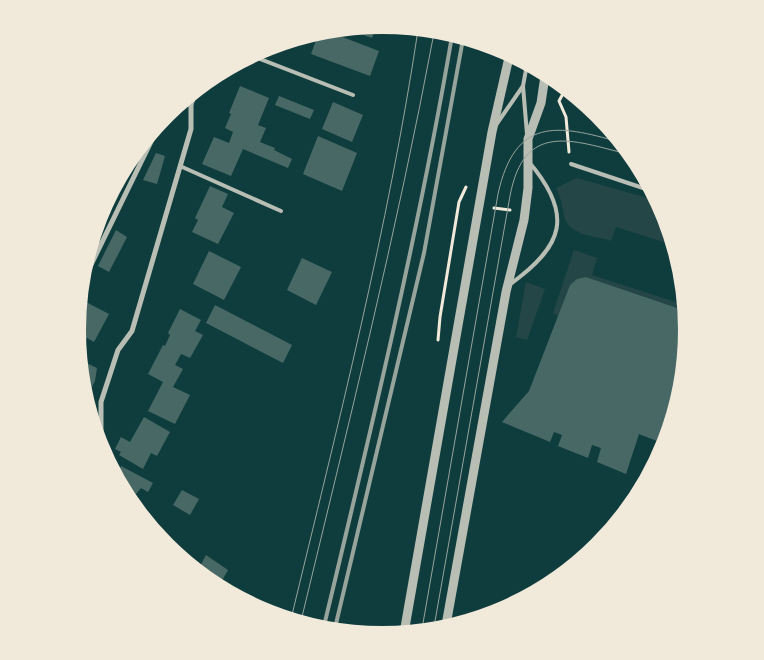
<svg xmlns="http://www.w3.org/2000/svg" width="764" height="660" font-family="Karla,sans-serif">
<rect width="100%" height="100%" fill="#0f3d3e"/>
<g fill="#244646">
<path d="M577 178 658 201 666 213 673 245 616 227 611 241C597 236 571 236 565 219 562 208 562 199 556 188Z"/>
<path d="M574 250 597 258 592 275 685 305 686 311 586 277C567 280 565 300 559 316L553 313Z"/>
<polygon points="526,282 545,289 527,340 516,337"/>
</g>
<g fill="#486865">
<polygon points="377,24 372,38 358,33 360,27"/>
<polygon points="332,33 379,51 370,76 311,54 318,35"/>
<polygon points="240,86 269,98 258,125 266,128 260,142 275,148 274,150 292,159 288,168 243,149 231,176 202,164 214,137 229,143 233,132 225,128 231,114 229,113"/>
<polygon points="279,96 314,110 310,119 275,105"/>
<polygon points="333,102 363,115 352,142 322,129"/>
<polygon points="318,136 357,153 342,191 303,174"/>
<polygon points="156,153 165,156 157,184 143,180"/>
<polygon points="210,186 228,194 222,207 234,213 218,244 192,232 198,220 195,218"/>
<polygon points="116,230 127,237 109,272 98,266"/>
<polygon points="209,251 241,267 224,300 193,284"/>
<polygon points="302,258 332,272 316,305 287,290"/>
<polygon points="586,277 686,311 689,330 667,445 639,434 626,474 597,462 601,448 592,445 588,458 558,446 562,435 554,432 550,442 502,422 529,391 570,285 577,279"/>
<polygon points="84,301 109,314 94,342 75,331 78,313"/>
<polygon points="215,305 292,345 283,363 206,323"/>
<polygon points="180,309 201,320 195,331 203,335 190,358 168,348 181,354 175,365 183,369 173,387 190,395 175,424 148,411 163,382 148,374 163,345 165,346 170,335 168,333"/>
<polygon points="80,360 97,368 95,381 89,393 87,392"/>
<polygon points="144,417 170,432 157,456 151,453 143,469 119,455 121,452 115,449 121,437 130,442"/>
<polygon points="121,466 153,483 148,492 141,488 132,499 117,475 126,480 117,475"/>
<polygon points="182,490 199,499 190,515 173,505"/>
<polygon points="206,555 228,570 220,584 198,570"/>
</g>
<g fill="none" stroke-linecap="round" stroke-linejoin="round">
<g stroke="#f1e9da" stroke-width="3">
<polyline points="565,90 559,101 566,117 569,152"/>
<polyline points="494,208 510,210"/>
<polyline points="438,340 440,317 459,202 466,187"/>
</g>
<g stroke="#b8beb3" stroke-width="4">
<polyline points="250,55 353,95"/>
<polyline points="527,64 523,86 527,134"/>
<polyline points="496,125 523,86"/>
<polyline points="571,164 652,191"/>
<polyline points="180,166 281,211"/>
<path d="M509 285C564 246 574 215 529 162"/>
</g>
<g stroke="#b8beb3" stroke-width="5">
<polyline points="174,106 191,104"/>
<polyline points="86,275 166,111"/>
<polyline points="97,442 101,430 101,402 118,350 132,331 191,129 191,104 196,92"/>
</g>
<g stroke="#b8beb3" stroke-width="9">
<polyline points="446,625 506,292 524,220 528,188 528,139 541,103 545,76"/>
<polyline points="404,633 492,132 510,53"/>
</g>
<g stroke="#97a49c" stroke-width="1">
<path d="M291 619C338 424 388 229 418 30"/>
<path d="M301 621C348 426 397 231 434 33"/>
<path d="M434 627 510 196C524 121 572 140 627 154"/>
<path d="M422 629 498 194C515 117 557 124 619 142"/>
</g>
<g stroke="#97a49c" stroke-width="4">
<path d="M324 626C371 430 418 235 452 36"/>
<polyline points="335,628 424,253 463,39"/>
</g>
</g>
<path d="M0 0H764V660H0ZM83 330a299 299 0 1 1 598 0a299 299 0 1 1-598 0Z" fill="#f1e9da" fill-rule="evenodd"/>
<path fill="none" stroke="#f1e9da" stroke-width="6" d="M83 330a299 299 0 1 1 598 0a299 299 0 1 1-598 0Z"/>
</svg>
